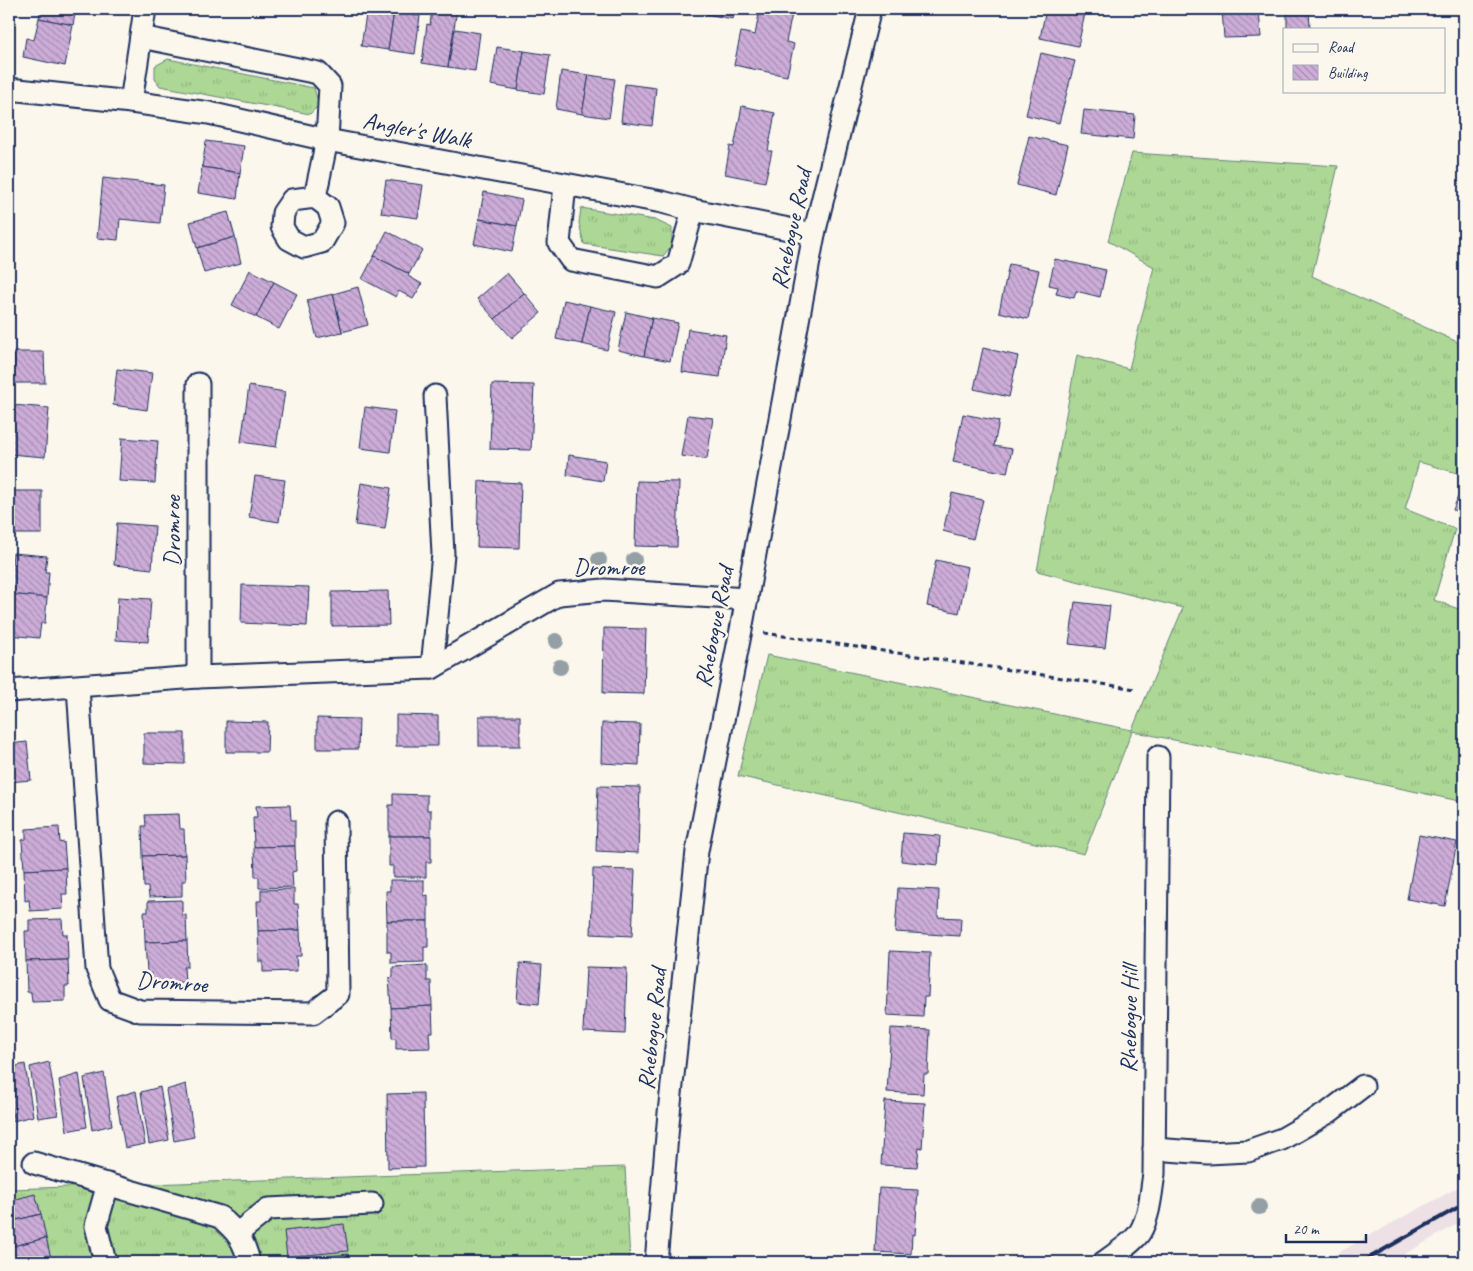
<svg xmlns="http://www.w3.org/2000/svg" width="1473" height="1271" font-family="Caveat,sans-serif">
<defs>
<pattern id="grass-tufts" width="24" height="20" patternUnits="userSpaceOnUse" patternTransform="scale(1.25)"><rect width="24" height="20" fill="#add794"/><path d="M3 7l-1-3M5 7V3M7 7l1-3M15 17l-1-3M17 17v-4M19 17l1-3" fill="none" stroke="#94b982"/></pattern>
<pattern id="building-back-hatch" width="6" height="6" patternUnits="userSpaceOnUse" patternTransform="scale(1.25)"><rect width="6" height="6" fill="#cdadd8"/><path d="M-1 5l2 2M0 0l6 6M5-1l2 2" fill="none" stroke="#a68db2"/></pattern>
</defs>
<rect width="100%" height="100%" fill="#fbf7ec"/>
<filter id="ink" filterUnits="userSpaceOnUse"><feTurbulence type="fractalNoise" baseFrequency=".02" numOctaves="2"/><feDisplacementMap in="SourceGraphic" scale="10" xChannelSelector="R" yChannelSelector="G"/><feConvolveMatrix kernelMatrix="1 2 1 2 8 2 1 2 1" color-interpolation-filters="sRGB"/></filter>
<g filter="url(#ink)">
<polygon fill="#ede1e6" points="1464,1184 1464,1220 1391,1262 1321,1262"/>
<g fill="url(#grass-tufts)" stroke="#648379">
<polygon points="168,59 314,88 319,105 310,114 160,86 155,79 155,66"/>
<polygon points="1132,153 1338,166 1312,276 1464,345 1464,475 1419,462 1405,509 1455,529 1434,600 1464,611 1464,802 1132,731 1084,854 738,776 767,655 1132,730 1183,608 1037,571 1077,355 1129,369 1154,267 1108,241"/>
<polygon points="581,208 655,220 672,228 672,245 663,256 584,244 579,223"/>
<polygon points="625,1167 630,1262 9,1262 9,1190 11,1189"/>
</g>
<g fill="url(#building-back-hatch)" stroke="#1b2f5e">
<polygon points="41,9 76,9 73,25 39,18"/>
<polygon points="367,9 394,12 388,50 361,46"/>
<polygon points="432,9 457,9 448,67 422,63 427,24 430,25"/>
<polygon points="707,9 735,9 733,19 706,14"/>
<polygon points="760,9 792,14 786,42 794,44 787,76 734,65 741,32 755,35"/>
<polygon points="1046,9 1086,9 1078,46 1040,38"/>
<polygon points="1222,9 1259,9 1261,37 1224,38"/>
<polygon points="1287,9 1309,9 1310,29 1287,29"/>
<polygon points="394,12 420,16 415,54 388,50"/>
<polygon points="39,18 73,25 65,66 23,57 26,38 34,40"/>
<polygon points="455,29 480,33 475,71 448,67"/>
<polygon points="497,47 524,51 518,90 491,85"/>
<polygon points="524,51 550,55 544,94 518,90"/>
<polygon points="1041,53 1075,61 1059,123 1026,115"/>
<polygon points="561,71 589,75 582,114 556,109"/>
<polygon points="589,75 615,79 609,118 582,114"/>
<polygon points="625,84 656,88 652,126 621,122"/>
<polygon points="742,106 775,113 768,151 772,151 765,182 725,174 730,146 734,147"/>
<polygon points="1084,110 1135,115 1133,139 1081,134"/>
<polygon points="1029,136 1068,145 1056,195 1017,185"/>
<polygon points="206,141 244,146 240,173 202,167"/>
<polygon points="202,167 240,173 237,199 198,193"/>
<polygon points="103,178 164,185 160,223 120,219 118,240 97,238"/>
<polygon points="386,180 423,185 418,218 381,213"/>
<polygon points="484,192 522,200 517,226 479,219"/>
<polygon points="228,212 235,237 197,248 190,222"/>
<polygon points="479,219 517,226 512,252 474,244"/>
<polygon points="387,231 422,250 409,274 374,256"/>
<polygon points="235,237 241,263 204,273 197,248"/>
<polygon points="374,256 409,274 408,276 422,284 413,299 399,291 396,297 362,279"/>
<polygon points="1055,259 1106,270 1100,297 1076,291 1074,298 1056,294 1058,287 1049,285"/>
<polygon points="1009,264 1039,270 1028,319 999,312"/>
<polygon points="250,270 274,282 256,317 232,305"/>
<polygon points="507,273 524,293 495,319 477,299"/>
<polygon points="274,282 297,294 279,329 256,317"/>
<polygon points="358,287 368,325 342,332 333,294"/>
<polygon points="524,293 541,313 512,338 495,319"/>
<polygon points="333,294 342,332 317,338 307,300"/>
<polygon points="564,300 590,306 582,344 556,339"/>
<polygon points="590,306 616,312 607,350 582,344"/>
<polygon points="626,312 652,318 644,356 618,350"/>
<polygon points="652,318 678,323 670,361 644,356"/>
<polygon points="688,329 726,335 720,377 682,372"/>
<polygon points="983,348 1018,356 1009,397 974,389"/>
<polygon points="14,352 44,352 45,383 14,383"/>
<polygon points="117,369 152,373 147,410 113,405"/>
<polygon points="492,384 534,385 531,450 490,449"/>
<polygon points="249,386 285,392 276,447 241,442"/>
<polygon points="12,405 49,408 45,457 9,454"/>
<polygon points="365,407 395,411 390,452 360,448"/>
<polygon points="963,414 999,421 994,446 1012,449 1007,473 953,462"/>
<polygon points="688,415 713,418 707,459 681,456"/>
<polygon points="122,438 158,441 155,483 119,481"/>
<polygon points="569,455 606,461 603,481 567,475"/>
<polygon points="255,476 285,480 279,522 249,517"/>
<polygon points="1464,480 1464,514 1453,510"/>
<polygon points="479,481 521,483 519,548 477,547"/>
<polygon points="637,481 679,482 677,547 635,546"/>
<polygon points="361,483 391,488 385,529 355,525"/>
<rect x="9" y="491" width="33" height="43"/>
<polygon points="952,493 983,500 973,539 943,531"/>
<polygon points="117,523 155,526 152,569 114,565"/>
<polygon points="13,553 47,556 45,572 49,572 47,598 9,594 9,564 12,564"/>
<polygon points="936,560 968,567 959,613 927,606"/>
<polygon points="242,585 309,587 307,626 241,623"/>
<polygon points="388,591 389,625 332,626 332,592"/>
<polygon points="9,594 47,598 45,623 41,623 39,638 9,635"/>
<polygon points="118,597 151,599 148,642 116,640"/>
<polygon points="1075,602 1110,606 1105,648 1069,644"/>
<polygon points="604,628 646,629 644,694 603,693"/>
<polygon points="396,715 438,716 438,746 396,746"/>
<rect x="479" y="716" width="41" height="30"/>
<polygon points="317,718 359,719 358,749 317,749"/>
<polygon points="226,721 268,722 267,752 226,752"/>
<polygon points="602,723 640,724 639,765 601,763"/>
<polygon points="144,733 185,733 185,764 144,763"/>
<polygon points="27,742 31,780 9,782 9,744"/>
<polygon points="598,786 640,787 638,853 596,851"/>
<polygon points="393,794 427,795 427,810 431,810 431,836 389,836 389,805 393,805"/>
<polygon points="290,805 291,820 295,820 295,846 254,847 253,817 257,817 256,806"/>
<polygon points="179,814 180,829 184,829 185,855 143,856 142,826 146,826 145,815"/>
<polygon points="59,827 60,843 64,842 66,868 24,870 22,840 26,839 26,829"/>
<polygon points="903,833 940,836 938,865 901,861"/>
<polygon points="1419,835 1457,842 1445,906 1407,899"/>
<polygon points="389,836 431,836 431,862 426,862 426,877 393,877 393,866 389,866"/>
<polygon points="295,846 296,871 292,872 293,887 259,888 259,877 255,877 254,847"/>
<polygon points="185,855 186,881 182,881 182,896 149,897 148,887 144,887 143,856"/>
<polygon points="66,868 67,894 62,894 63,909 30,911 29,900 25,901 24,870"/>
<polygon points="593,869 635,870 632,936 591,934"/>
<polygon points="390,880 424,880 424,896 428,895 428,921 387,921 386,891 390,891"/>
<polygon points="898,888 939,890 938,917 961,918 960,936 895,932"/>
<polygon points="294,889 294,904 298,904 300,930 258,931 257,901 261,901 261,890"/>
<polygon points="182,900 182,915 186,915 187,941 145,942 144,912 148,912 148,901"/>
<polygon points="62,919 63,934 67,934 68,960 26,961 25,931 29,931 29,920"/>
<polygon points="387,921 428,921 428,947 424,947 424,962 391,963 391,952 387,952"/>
<polygon points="300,930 301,956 296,956 297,971 263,972 263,961 259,962 258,931"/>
<polygon points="187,941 188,967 184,967 185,982 151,983 151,973 147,973 145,942"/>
<polygon points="890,951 930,953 928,997 924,997 923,1017 887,1015"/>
<polygon points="68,960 69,986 65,986 65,1001 32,1002 31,992 27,992 26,961"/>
<polygon points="520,963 542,965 539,1004 517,1002"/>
<polygon points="427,965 427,981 431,981 432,1006 391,1008 389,978 393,977 393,967"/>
<polygon points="586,967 627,968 625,1034 583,1032"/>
<polygon points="432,1006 433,1032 429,1032 430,1048 396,1049 396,1038 392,1038 391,1008"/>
<polygon points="891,1028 930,1030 928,1074 924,1074 923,1094 887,1092"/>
<polygon points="49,1062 58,1115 38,1118 30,1067"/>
<polygon points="25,1064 33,1116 13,1121 9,1090 9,1068"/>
<polygon points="104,1073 112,1125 92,1130 84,1078"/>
<polygon points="79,1074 87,1127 67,1131 59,1080"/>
<polygon points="186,1084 194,1137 174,1141 166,1090"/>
<polygon points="160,1087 169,1140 149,1144 141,1092"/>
<polygon points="136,1091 145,1144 125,1148 116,1097"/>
<polygon points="423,1093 424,1167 388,1168 387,1094"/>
<polygon points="885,1101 925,1103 922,1148 919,1147 917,1167 881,1165"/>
<polygon points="879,1188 918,1190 915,1235 912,1234 911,1254 875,1252"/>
<polygon points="35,1194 41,1214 9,1222 9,1201"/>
<polygon points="41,1214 46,1238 9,1247 9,1222"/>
<polygon points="344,1224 348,1251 287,1257 284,1231"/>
<polygon points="46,1238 52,1262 9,1262 9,1247"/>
<polygon points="348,1254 350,1262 288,1262 288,1261"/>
</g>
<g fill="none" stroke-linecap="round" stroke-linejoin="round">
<g stroke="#1b2f5e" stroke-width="25">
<g id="minor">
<polyline points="141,37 318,73 330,86 327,140 315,197 328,207 333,223 322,242 304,247 289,239 282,227 283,213 292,200 315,197"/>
<polyline points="9,89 131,102 209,113 327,140 662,202 693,210 814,234"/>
<polyline points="131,102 145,9"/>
<polyline points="565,185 559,243 571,260 658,277 678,264 693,210"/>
<polyline points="198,384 198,677"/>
<polyline points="432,668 443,554 435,396"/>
<polyline points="78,687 97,969 110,1000 140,1011 313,1013 338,994 336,822"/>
<polyline points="9,691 198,677 432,668 559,594 604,590 747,599"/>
<polyline points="1154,1149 1208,1153 1248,1151 1282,1139 1329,1112 1363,1086"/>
<path d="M34 1163 220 1217C237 1232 244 1240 249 1262"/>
<polyline points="238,1233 268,1209 372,1204"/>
<polyline points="105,1262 96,1226 108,1184"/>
<polyline points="656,1262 669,1113 697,851 741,630 814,234 870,9"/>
<path d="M1104 1262C1114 1255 1134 1242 1140 1232 1150 1215 1151 1192 1154 1174L1158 757"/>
</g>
</g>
<polyline stroke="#1b2f5e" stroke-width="3" stroke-dasharray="5 4" stroke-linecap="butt" points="764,633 1136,689"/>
<use href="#minor" stroke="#fbf7ec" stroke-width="21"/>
<polyline stroke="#1b2f5e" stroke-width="4" points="1362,1262 1464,1204"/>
</g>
<g fill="#94a0a6">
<circle cx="599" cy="560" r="8"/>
<circle cx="634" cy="560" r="8"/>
<circle cx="556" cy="641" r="8"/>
<circle cx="560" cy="667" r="8"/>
<circle cx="1259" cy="1207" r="8"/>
</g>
</g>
<g text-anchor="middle" stroke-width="5" stroke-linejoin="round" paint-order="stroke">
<g font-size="24" fill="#1b2f5e" stroke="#fbf7ec">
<text transform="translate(417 130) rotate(11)" y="8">Angler's Walk</text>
<text transform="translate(791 229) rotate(-78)" y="8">Rhebogue Road</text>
<text transform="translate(172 531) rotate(-90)" y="8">Dromroe</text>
<text x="609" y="575">Dromroe</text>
<text transform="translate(714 627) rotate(-79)" y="8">Rhebogue Road</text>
<text transform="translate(172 982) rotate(4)" y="8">Dromroe</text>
<text transform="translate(1129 1019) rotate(-89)" y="8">Rhebogue Hill</text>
<text transform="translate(652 1029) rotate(-84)" y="8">Rhebogue Road</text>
</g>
</g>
<rect width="1473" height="1271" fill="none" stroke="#fbf7ec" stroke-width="30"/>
<rect x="15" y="15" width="1443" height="1241" fill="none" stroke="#1b2f5e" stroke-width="2" filter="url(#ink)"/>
<rect x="1283" y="28" width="162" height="65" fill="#fbf7ec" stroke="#a1a7b3"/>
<rect x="1293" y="44" width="25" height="8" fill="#fbf7ec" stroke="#a1a7b3"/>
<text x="1328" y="52" font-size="15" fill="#1b2f5e">Road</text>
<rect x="1293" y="65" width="25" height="15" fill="url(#building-back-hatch)" stroke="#a1a7b3"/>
<text x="1328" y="78" font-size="15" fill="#1b2f5e">Building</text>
<path d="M1286 1234v8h80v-8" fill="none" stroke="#1b2f5e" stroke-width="2.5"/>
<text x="1293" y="1234" font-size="15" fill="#1b2f5e" stroke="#fbf7ec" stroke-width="4" paint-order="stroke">20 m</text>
</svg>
